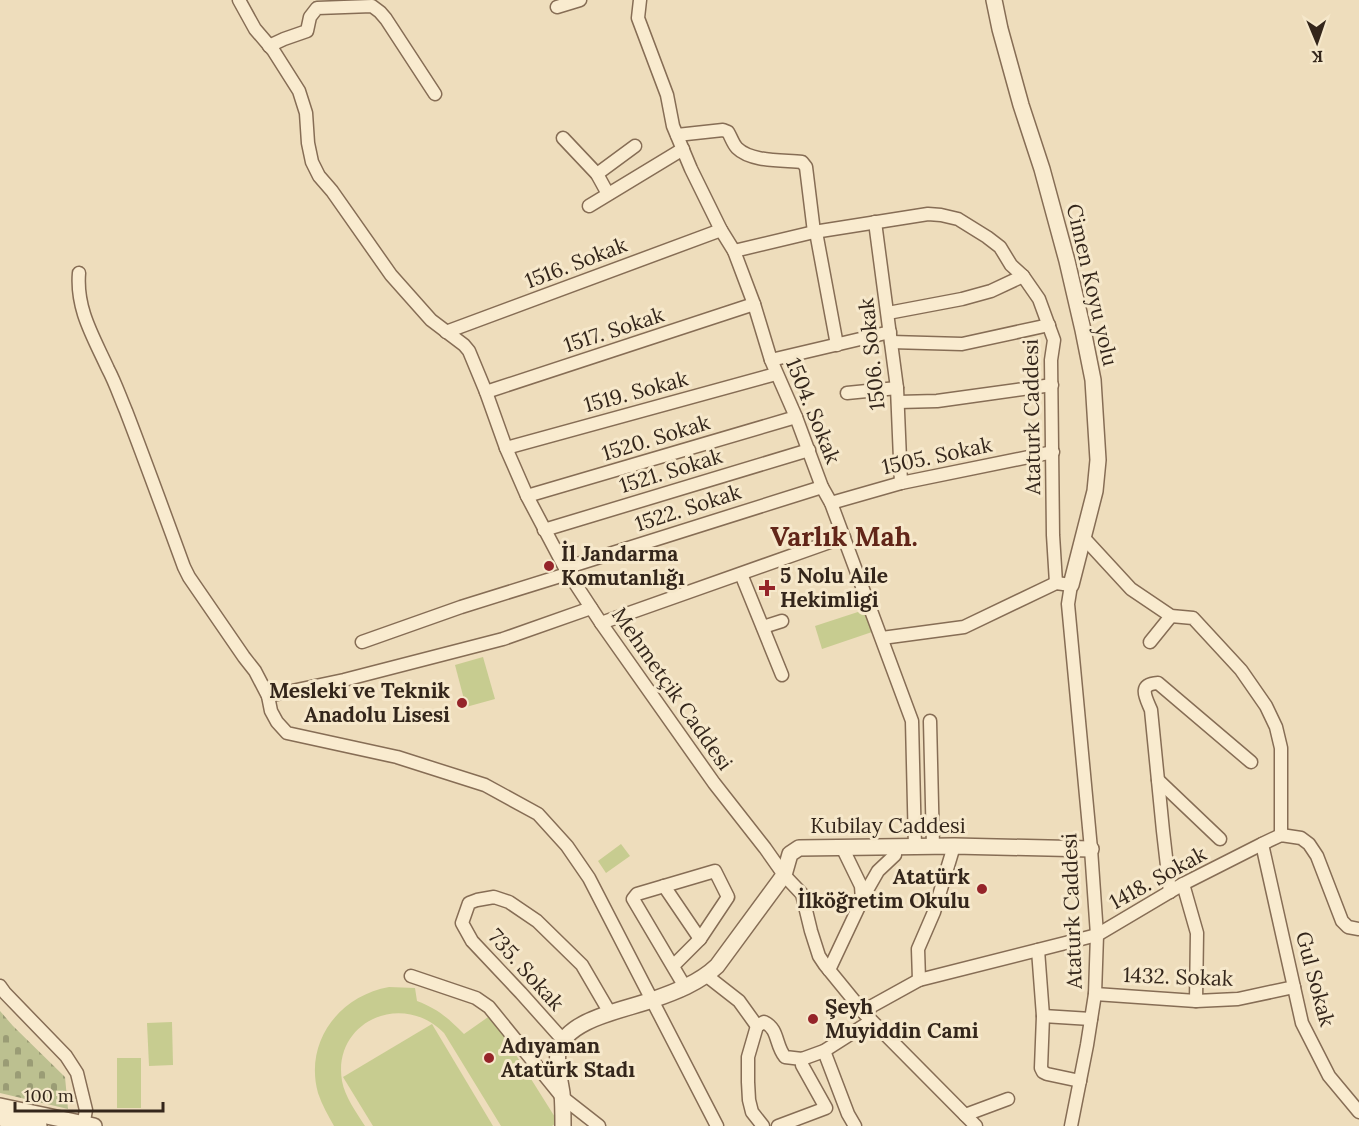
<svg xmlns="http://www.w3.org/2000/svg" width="1359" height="1126" font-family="Lora,serif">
<defs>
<pattern id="cemetery-stones" width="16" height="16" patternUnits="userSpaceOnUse" patternTransform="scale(1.5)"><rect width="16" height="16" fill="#bcc090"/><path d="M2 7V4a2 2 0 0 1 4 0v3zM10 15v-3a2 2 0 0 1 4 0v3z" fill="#9a9c75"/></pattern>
</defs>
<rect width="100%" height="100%" fill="#eeddbc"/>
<polygon fill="url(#cemetery-stones)" points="0,1011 13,1026 65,1077 68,1109 0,1093"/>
<g fill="#c7cc90">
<polygon points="864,610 872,632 822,649 815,626"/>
<polygon points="483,657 495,699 466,707 455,665"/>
<polygon points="621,844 630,856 606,873 598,861"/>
<path d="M389 987 415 988 417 1001C438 1009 448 1018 464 1034L491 1015 558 1122 552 1126H501L444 1033C402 990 332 1022 342 1081 345 1097 356 1112 365 1126H334C328 1115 322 1105 318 1093 304 1042 339 996 389 987Z"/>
<polygon points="172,1022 173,1065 149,1066 147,1023"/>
<polygon points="432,1024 493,1126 373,1126 343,1077"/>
<rect x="117" y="1058" width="24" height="50"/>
</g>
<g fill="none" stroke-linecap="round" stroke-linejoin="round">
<g stroke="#866d55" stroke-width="15">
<g id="minor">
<polyline points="239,0 255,29 273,50 299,91 306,113 308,143 312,162 319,176 332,191 391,275 431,320 464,345 469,351 486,392 506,448 527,496 565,568 601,623 714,783 765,848 784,875 802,894 811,931 819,956 825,965 865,1014 976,1126"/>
<polyline points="640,0 638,18 667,95 673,126 691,169 721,230 734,251 754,304 771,360 796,417 822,487 831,503 912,721 915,847"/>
<polyline points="557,7 580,0"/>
<polyline points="269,46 284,39 307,31 310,17 317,8 372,6 380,12 386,19 435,94"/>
<path d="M677 135 723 130 728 132C731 137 733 144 737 148 751 162 783 160 802 162L806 167 814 232"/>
<polyline points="563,138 597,174 608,194"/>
<polyline points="597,174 635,146"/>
<polyline points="589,206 683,149"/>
<polyline points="875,222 897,388 901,483"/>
<polyline points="816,232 837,345"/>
<polyline points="734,251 814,232 928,214 941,215 958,219 987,237 1000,247 1011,265 1023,276 1039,299 1054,340 1051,360 1053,535 1056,583"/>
<path d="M79 273C76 309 93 336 108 369 115 382 120 397 126 411 146 463 165 515 184 567L189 577 244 657 255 671 268 696 271 711 277 722 287 733 397 757 485 785 538 814 567 846 589 878 717 1126"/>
<polyline points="888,313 962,299 991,291 1023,276"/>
<polyline points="446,332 721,230"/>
<polyline points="891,342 962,344 1049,325"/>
<polyline points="771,360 890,332"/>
<polyline points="486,392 754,304"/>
<polyline points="847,393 897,388"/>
<polyline points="898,402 937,401 1052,385"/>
<polyline points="506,448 776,374"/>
<polyline points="527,496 796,417"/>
<polyline points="831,503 901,483 1053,452"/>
<polyline points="544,530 809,450"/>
<polyline points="1084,538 1131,589 1171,616 1193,618 1241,670 1266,706 1276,727 1281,748 1281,835"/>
<polyline points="565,568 822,487"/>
<polyline points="741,574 782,675"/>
<polyline points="601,623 844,537"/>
<polyline points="763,627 782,621"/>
<polyline points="882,638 964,627 1056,583 1071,585 1068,604 1091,849 1097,935 1095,994 1087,1045 1071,1126"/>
<polyline points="362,642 461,607 570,573"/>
<polyline points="1150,642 1171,616"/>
<polyline points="268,696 344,680 503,639 591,608"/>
<polyline points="930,721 933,846"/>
<polyline points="1158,780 1220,839"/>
<polyline points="1262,844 1302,1023 1329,1076 1359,1112"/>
<polyline points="1183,884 1197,933 1196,1001"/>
<polyline points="664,886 700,939"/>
<path d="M1170 892 1163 831 1151 710C1146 698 1137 684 1158 683L1251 762"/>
<polyline points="862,899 878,871 895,855 895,846"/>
<polyline points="1038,950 1043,1016 1041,1068 1043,1072 1047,1074 1080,1081"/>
<polyline points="673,966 700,939 728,897 715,871 637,894 633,899 685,987"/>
<polyline points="829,970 862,900 861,886 842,847"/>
<polyline points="411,976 476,998 489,1007 562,1097 599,1126"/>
<polyline points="707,976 739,1001 757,1026"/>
<polyline points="919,980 918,949 934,912 954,846"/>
<polyline points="0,986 5,993 66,1056 77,1073 86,1110 83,1126"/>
<polyline points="1095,994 1196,1001 1238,999 1294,987"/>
<polyline points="865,1014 872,1006 919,980 1097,935 1183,884 1262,844 1281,835 1301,838 1309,844 1317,856 1342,921 1348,927 1359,929"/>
<polyline points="1043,1016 1091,1019"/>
<path d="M757 1026 764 1022C779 1029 775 1045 785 1057L802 1059 824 1051 871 1021"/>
<polyline points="757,1026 748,1057 748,1082 749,1100 752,1112 763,1126"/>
<polyline points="563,1040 521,993 472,941 462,923 469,903 477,900 494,897 509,902 537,921 582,965 610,1013"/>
<polyline points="824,1051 848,1114 855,1126"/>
<polyline points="965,1115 1008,1099"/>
<polyline points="778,1126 826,1108 802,1065 802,1059"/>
</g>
</g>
<g stroke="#866d55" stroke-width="18">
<g id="tertiary">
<polyline points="994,0 1000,29 1021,105 1042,169 1067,261 1083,330 1093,380 1098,460 1095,491 1071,585"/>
<polyline points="0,1106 94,1126"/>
<polyline points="0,1118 39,1126"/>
<path d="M563 1126C563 1115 563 1104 562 1093 560 1080 556 1065 558 1052 565 1019 625 1010 652 1000 675 992 699 983 717 966L784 875 790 854 799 848 954 846 1091 849"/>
</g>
</g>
<use href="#minor" stroke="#f9ebcf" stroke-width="12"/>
<use href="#tertiary" stroke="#f9ebcf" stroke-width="15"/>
</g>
<g fill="#952429" stroke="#f6e8cb" stroke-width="2">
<circle cx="549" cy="566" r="6"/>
<path d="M764 579h6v6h6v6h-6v6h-6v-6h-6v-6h6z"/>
<circle cx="462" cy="703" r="6"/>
<circle cx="982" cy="889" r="6"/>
<circle cx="813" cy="1019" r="6"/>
<circle cx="489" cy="1058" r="6"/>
</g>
<g text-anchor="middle" stroke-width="6" stroke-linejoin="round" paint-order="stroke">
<g font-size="21" fill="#34261b" stroke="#f6e8cb">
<text transform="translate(576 263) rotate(-21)" y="7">1516. Sokak</text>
<text transform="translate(1092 285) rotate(77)" y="7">Cimen Koyu yolu</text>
<text transform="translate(614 330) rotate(-18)" y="7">1517. Sokak</text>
<text transform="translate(872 354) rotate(-96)" y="7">1506. Sokak</text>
<text transform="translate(636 392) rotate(-15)" y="7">1519. Sokak</text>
<text transform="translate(813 411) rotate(68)" y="7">1504. Sokak</text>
<text transform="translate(1032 417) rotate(-91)" y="7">Ataturk Caddesi</text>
<text transform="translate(656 438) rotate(-17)" y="7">1520. Sokak</text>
<text transform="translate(937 456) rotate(-12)" y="7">1505. Sokak</text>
<text transform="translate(671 471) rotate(-17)" y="7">1521. Sokak</text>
<text transform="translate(688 508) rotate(-18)" y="7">1522. Sokak</text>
<text transform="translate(672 689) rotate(55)" y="7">Mehmetçik Caddesi</text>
<text x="888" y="833">Kubilay Caddesi</text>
<text transform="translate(1158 878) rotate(-29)" y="7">1418. Sokak</text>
<text transform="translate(1072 911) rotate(-92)" y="7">Ataturk Caddesi</text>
<text transform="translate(526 970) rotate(48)" y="7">735. Sokak</text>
<text transform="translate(1178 977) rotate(2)" y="7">1432. Sokak</text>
<text transform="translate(1315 979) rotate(75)" y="7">Gul Sokak</text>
</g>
<g font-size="21" font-weight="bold" fill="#34261b" stroke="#f6e8cb" text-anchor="start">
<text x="561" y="561">İl Jandarma<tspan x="561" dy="24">Komutanlığı</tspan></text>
<text x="780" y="583">5 Nolu Aile<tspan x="780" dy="24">Hekimligi</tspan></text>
<text x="450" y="698" text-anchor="end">Mesleki ve Teknik<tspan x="450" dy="24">Anadolu Lisesi</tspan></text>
<text x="970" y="884" text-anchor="end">Atatürk<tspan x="970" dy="24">İlköğretim Okulu</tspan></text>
<text x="825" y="1014">Şeyh<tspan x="825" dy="24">Muyiddin Cami</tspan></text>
<text x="501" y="1053">Adıyaman<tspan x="501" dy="24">Atatürk Stadı</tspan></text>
</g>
<g font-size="27" font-weight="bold" fill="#622619" stroke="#f6e8cb">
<text x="844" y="546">Varlık Mah.</text>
</g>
</g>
<g transform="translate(1317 42) rotate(178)" stroke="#f6e8cb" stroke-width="4.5" paint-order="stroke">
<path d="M0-4.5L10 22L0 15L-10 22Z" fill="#34261b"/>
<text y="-9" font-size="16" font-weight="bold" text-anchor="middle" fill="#34261b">K</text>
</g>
<path d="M15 1102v9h148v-9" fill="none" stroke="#34261b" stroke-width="3"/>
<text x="24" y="1102" font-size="18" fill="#34261b" stroke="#f6e8cb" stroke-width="4.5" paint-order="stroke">100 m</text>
</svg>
